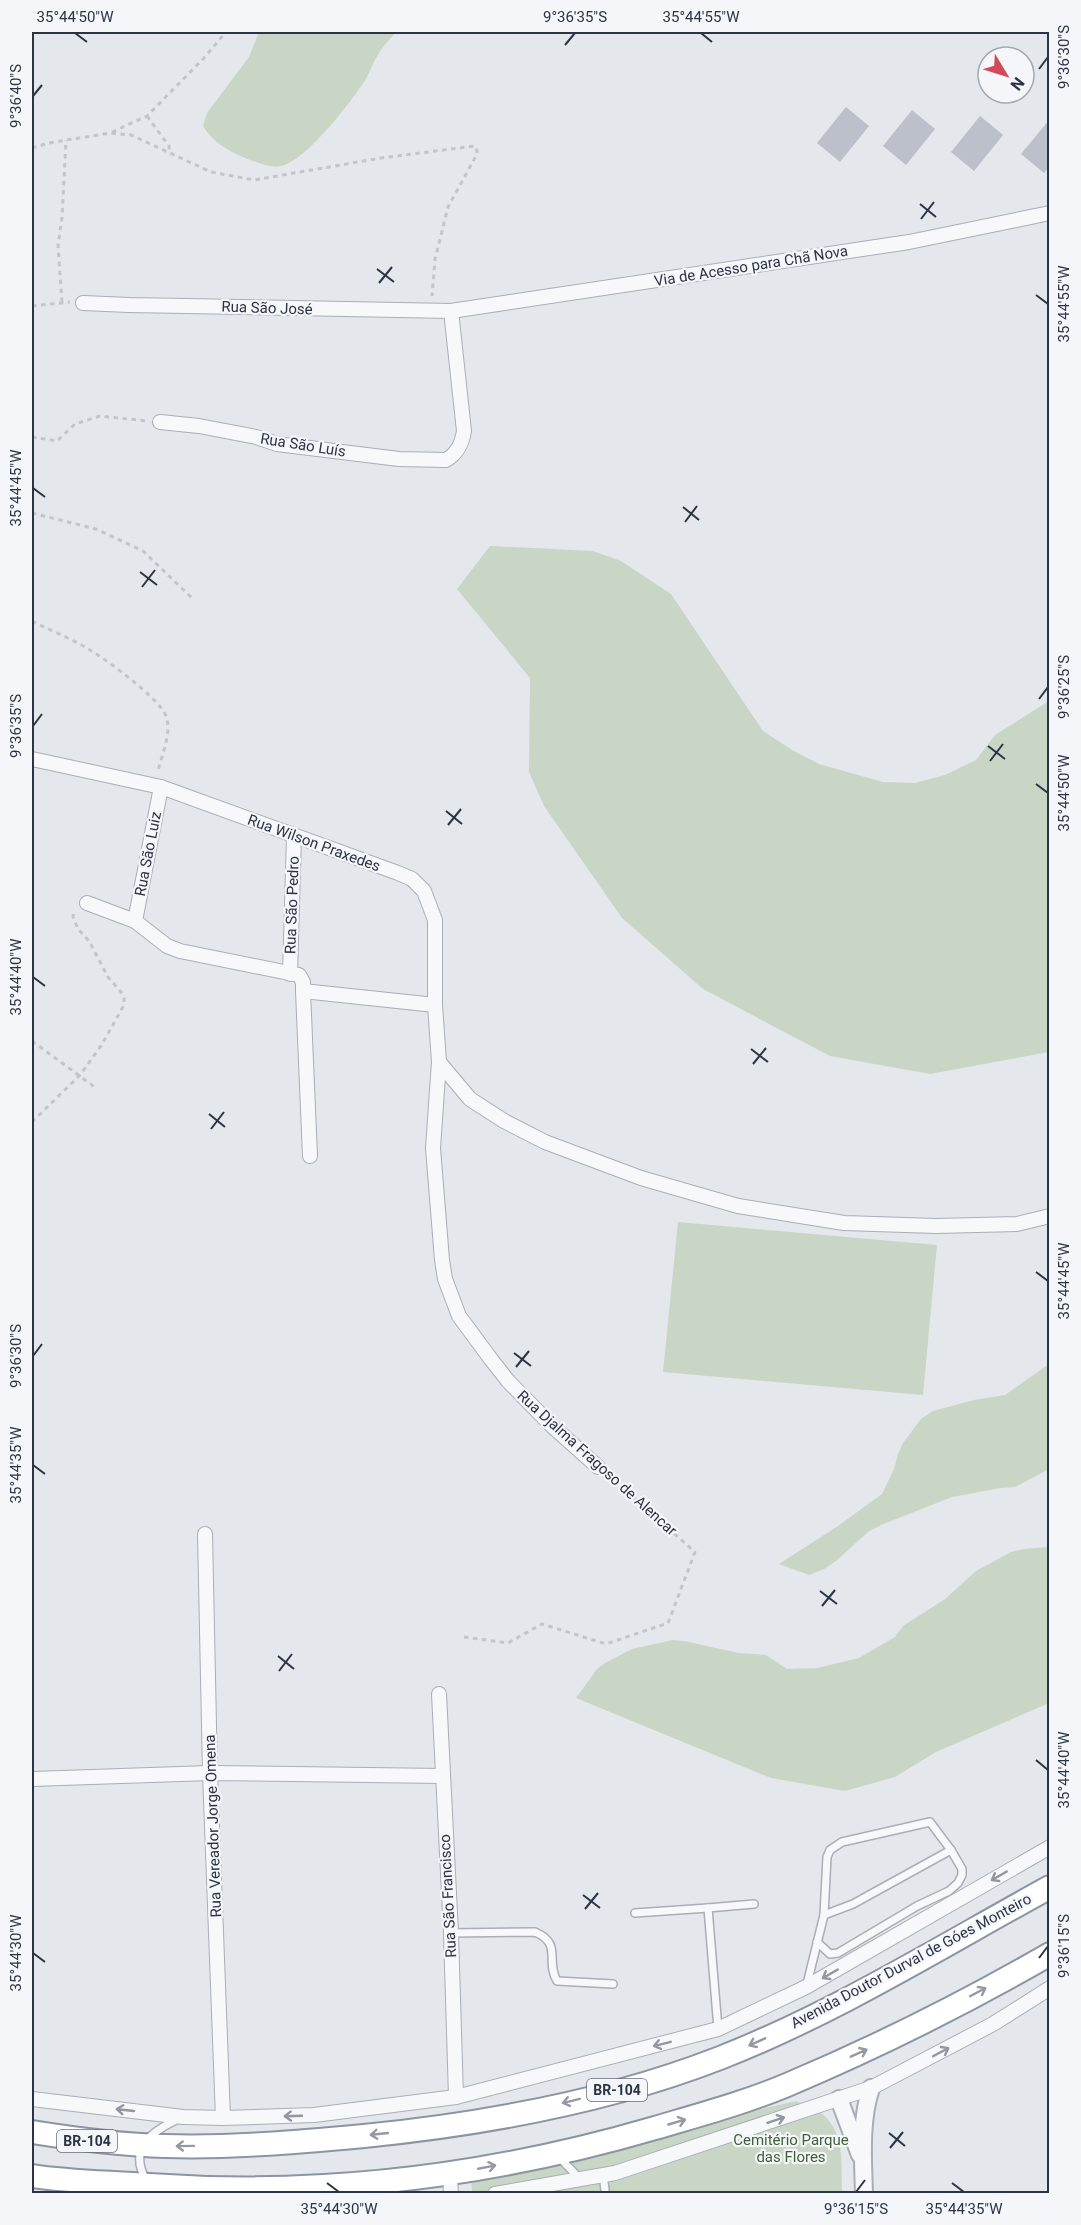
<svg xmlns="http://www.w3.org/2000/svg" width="1081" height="2225" font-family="Roboto,sans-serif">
<rect width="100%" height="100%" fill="#e4e7ec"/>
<g fill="#c9d6c5">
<path d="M259 32H396C390 39 383 46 379 53 373 62 370 73 364 82 350 103 306 161 281 166 270 168 260 163 250 160 232 153 213 143 203 126L207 113 249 57Z"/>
<polygon points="490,546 593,551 621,561 671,594 763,731 792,750 819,764 883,782 915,783 945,775 976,760 995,735 1049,701 1049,1052 930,1074 830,1056 703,989 622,918 544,806 529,772 530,678 457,589"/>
<polygon points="678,1222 937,1245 923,1395 663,1372"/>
<polygon points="1049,1364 1049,1469 1015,1487 1001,1488 952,1497 881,1525 868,1532 836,1561 824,1569 809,1575 779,1564 838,1526 882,1494 894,1469 898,1454 903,1443 921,1419 933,1411 974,1400 1005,1395"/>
<polygon points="1049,1547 1049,1703 936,1752 895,1777 845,1791 771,1778 576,1698 597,1669 605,1663 632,1649 673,1640 684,1641 739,1653 766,1655 787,1669 817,1668 859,1658 895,1637 903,1626 945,1599 976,1571 1011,1552 1024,1549"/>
<path d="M796 2101C803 2104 812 2107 818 2111 846 2129 841 2164 842 2193L472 2194 471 2176Z"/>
</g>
<g fill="#bbc0ca">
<polygon points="846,107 869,126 840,162 817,143"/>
<polygon points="912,110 935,129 906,165 883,146"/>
<polygon points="980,116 1003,135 974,171 951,152"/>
<polygon points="1050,119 1050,166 1044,173 1021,154"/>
</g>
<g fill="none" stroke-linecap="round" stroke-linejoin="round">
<g stroke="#a9aeb7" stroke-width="10">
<g id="service">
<polyline points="708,1908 754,1904"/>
<polyline points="635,1913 708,1908 718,2029"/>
<polyline points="824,1915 853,1904 951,1850"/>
<path d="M451 1933 535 1932C563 1944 545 1961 557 1981L613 1984"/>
<polyline points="807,1984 824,1915 827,1857 830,1850 842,1842 930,1822 951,1850 962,1869 962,1875 958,1883 949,1891 917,1906 838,1953 830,1954 817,1942"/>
<polyline points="559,2157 580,2179"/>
<polyline points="603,2175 605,2190"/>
<path d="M146 2180C128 2148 151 2132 178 2119"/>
</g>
</g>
<g stroke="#a9aeb7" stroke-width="16">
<g id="minor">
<polyline points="83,303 129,305 451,311 909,242 1050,213"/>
<path d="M160 422 199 426 256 437 277 444 399 459 446 460C458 453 462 443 464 431L451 311"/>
<polyline points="32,759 161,787 398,873 412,879 424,891 435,920 435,1005 439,1062 433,1148 442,1260 445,1279 459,1316 490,1358 508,1381 551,1425 598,1467"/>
<polyline points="87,903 135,921 167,946 180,951 299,975 303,982 303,991 435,1005"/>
<polyline points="135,921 161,787"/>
<polyline points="290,974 294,836"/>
<polyline points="303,991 310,1156"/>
<polyline points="439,1062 470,1099 504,1121 545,1142 641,1178 738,1206 844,1223 936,1226 1017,1224 1050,1216"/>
<polyline points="205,1534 210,1773 223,2118"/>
<polyline points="439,1694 451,1933 456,2097"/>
<polyline points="32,1779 210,1773 443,1776"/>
<polyline points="32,2099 183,2117 223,2118 314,2115 456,2097 718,2029 806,1987 1050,1847"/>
<polyline points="450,2175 451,2194"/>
<polyline points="495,2194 615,2173 871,2088 993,2024 1050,1988"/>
</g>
</g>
<g stroke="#a9aeb7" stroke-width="20">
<g id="tertiary">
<polyline points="839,2099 860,2155"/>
<path d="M864 2194C863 2159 860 2121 871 2088"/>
</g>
</g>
<g stroke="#8b94a3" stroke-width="26">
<g id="trunk">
<path d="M32 2132C76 2139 120 2145 165 2146 231 2148 298 2142 364 2136 485 2124 607 2102 720 2058 835 2013 942 1946 1050 1887"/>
<path d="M32 2176C71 2182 109 2182 149 2185 319 2197 491 2176 655 2128 699 2115 744 2103 787 2085 877 2047 965 2003 1050 1954"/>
</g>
</g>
<g stroke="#c2c5cb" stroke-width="3" stroke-dasharray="4.5 4.5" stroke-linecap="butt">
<polyline points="147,116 169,146 170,154"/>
<polyline points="112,132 147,116 204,58 226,32"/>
<polyline points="32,148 49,143 110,133 131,135 211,172 254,180 381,158 475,146 477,151 476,156 448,207 435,259 432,296"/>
<polyline points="62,302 58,245 62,218 66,140"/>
<polyline points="32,306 70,302"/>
<polyline points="32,437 57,441 75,424 100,416 147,421"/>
<polyline points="32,513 96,529 143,551 192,598"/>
<path d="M32 621C51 631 71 638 90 650 107 660 160 699 166 716 172 733 162 754 158 771"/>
<polyline points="32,1041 96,1088"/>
<polyline points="32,1122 80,1075 101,1046 124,1005 124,998 121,992 108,977 89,941 78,929 73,917 74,911"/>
<polyline points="464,1637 508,1643 542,1624 606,1644 668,1623 695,1552 609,1476"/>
<polyline points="750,2192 750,2194"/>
</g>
<use href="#service" stroke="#f7f8fa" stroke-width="7"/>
<use href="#minor" stroke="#f7f8fa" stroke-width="14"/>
<use href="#tertiary" stroke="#f7f8fa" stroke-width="16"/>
<use href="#trunk" stroke="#fff" stroke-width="22"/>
</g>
<defs><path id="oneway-shaft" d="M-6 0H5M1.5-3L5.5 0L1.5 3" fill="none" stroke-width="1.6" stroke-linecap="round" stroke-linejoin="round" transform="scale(1.5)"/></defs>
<g stroke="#9196a0">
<use href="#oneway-shaft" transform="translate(999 1876) rotate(150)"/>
<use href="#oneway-shaft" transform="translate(830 1974) rotate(150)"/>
<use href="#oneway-shaft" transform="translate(662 2044) rotate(166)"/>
<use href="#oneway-shaft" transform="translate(941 2052) rotate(-28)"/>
<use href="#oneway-shaft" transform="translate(125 2110) rotate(-174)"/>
<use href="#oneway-shaft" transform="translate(293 2116) rotate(178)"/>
<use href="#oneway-shaft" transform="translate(776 2120) rotate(-18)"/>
</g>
<g stroke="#959aa2">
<use href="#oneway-shaft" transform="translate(978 1992) rotate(-28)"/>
<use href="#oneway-shaft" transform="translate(757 2042) rotate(156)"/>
<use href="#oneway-shaft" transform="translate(859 2053) rotate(-24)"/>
<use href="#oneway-shaft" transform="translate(571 2101) rotate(166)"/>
<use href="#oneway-shaft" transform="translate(677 2122) rotate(-16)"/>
<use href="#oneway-shaft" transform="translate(379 2134) rotate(174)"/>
<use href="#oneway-shaft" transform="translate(185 2146) rotate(179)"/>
<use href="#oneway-shaft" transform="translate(487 2167) rotate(-11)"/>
</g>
<path fill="none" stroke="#2b3445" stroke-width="2" d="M75 33 87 42M701 33 712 42M565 45 575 33M1039 69 1048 57M33 96 42 85M920 204 936 217M921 219 934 202M377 269 394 282M379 283 392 267M1036 295 1048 304M33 488 45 497M683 507 699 520M685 522 697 506M140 572 157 585M142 587 155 570M1039 699 1048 687M33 726 42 714M988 746 1005 759M990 761 1003 744M1036 784 1048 793M446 811 462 824M448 825 461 809M33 977 45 986M751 1049 768 1062M753 1064 766 1048M209 1114 225 1127M211 1129 224 1112M1036 1272 1048 1281M514 1353 531 1366M33 1356 42 1344M516 1367 529 1351M33 1465 45 1474M820 1591 837 1604M822 1606 835 1590M278 1656 294 1669M279 1671 292 1654M1036 1760 1048 1770M583 1895 600 1908M585 1909 598 1893M33 1953 45 1962M1039 1958 1048 1946M889 2133 905 2146M890 2148 903 2132M327 2183 339 2192M952 2183 964 2192M856 2192 865 2180"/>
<g text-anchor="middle" stroke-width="4.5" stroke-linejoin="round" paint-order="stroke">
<g fill="#f4f6f9" stroke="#676e7b" stroke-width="1.5">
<rect x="587" y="2079" width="60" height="22" rx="4.5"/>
<rect x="57" y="2130" width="60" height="22" rx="4.5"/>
</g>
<g font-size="14" font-weight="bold" fill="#2b3445">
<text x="617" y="2095">BR-104</text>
<text x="87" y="2146">BR-104</text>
</g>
<g font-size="15" fill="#2b3445" stroke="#f4f6f9">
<text transform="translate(751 266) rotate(-9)" y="5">Via de Acesso para Chã Nova</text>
<text transform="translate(267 308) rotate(2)" y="5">Rua São José</text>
<text transform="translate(303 445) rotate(9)" y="5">Rua São Luís</text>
<text transform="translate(314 843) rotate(20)" y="5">Rua Wilson Praxedes</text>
<text transform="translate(148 854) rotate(-79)" y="5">Rua São Luiz</text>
<text transform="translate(292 905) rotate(-88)" y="5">Rua São Pedro</text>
<text transform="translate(597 1463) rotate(42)" y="5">Rua Djalma Fragoso de Alencar</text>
<text transform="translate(213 1826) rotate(-92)" y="5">Rua Vereador Jorge Omena</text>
<text transform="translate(448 1896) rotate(-93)" y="5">Rua São Francisco</text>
<text transform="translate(911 1961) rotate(-28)" y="5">Avenida Doutor Durval de Góes Monteiro</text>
</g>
<g font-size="15" fill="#3f6138" stroke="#f4f6f9">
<text x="791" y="2145">Cemitério Parque<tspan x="791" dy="17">das Flores</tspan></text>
</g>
</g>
<rect width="1081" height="2225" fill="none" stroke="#f4f6f9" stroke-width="66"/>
<g transform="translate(1006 75) rotate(128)"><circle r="28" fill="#f4f6f9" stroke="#a4a8b1" stroke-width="1.5"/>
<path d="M0-4.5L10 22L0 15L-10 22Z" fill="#d1495b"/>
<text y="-9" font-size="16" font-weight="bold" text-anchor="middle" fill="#2b3445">N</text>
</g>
<rect x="33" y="33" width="1015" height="2159" fill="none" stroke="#2b3445" stroke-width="2"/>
<g font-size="15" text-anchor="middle" fill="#2b3445">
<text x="75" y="22">35°44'50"W</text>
<text x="575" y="22">9°36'35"S</text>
<text x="701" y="22">35°44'55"W</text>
<text transform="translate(1064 57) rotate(-90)" y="5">9°36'30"S</text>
<text transform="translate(16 96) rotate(-90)" y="5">9°36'40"S</text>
<text transform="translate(1064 304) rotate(-90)" y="5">35°44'55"W</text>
<text transform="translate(16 488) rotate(-90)" y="5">35°44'45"W</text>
<text transform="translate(1064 687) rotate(-90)" y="5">9°36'25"S</text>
<text transform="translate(16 726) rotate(-90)" y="5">9°36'35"S</text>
<text transform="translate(1064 793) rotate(-90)" y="5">35°44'50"W</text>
<text transform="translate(16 977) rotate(-90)" y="5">35°44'40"W</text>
<text transform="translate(1064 1281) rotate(-90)" y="5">35°44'45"W</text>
<text transform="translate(16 1356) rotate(-90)" y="5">9°36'30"S</text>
<text transform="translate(16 1465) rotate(-90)" y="5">35°44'35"W</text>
<text transform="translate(1064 1770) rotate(-90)" y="5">35°44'40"W</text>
<text transform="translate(1064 1946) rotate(-90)" y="5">9°36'15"S</text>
<text transform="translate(16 1953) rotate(-90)" y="5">35°44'30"W</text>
<text x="339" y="2214">35°44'30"W</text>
<text x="856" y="2214">9°36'15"S</text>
<text x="964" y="2214">35°44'35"W</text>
</g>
</svg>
